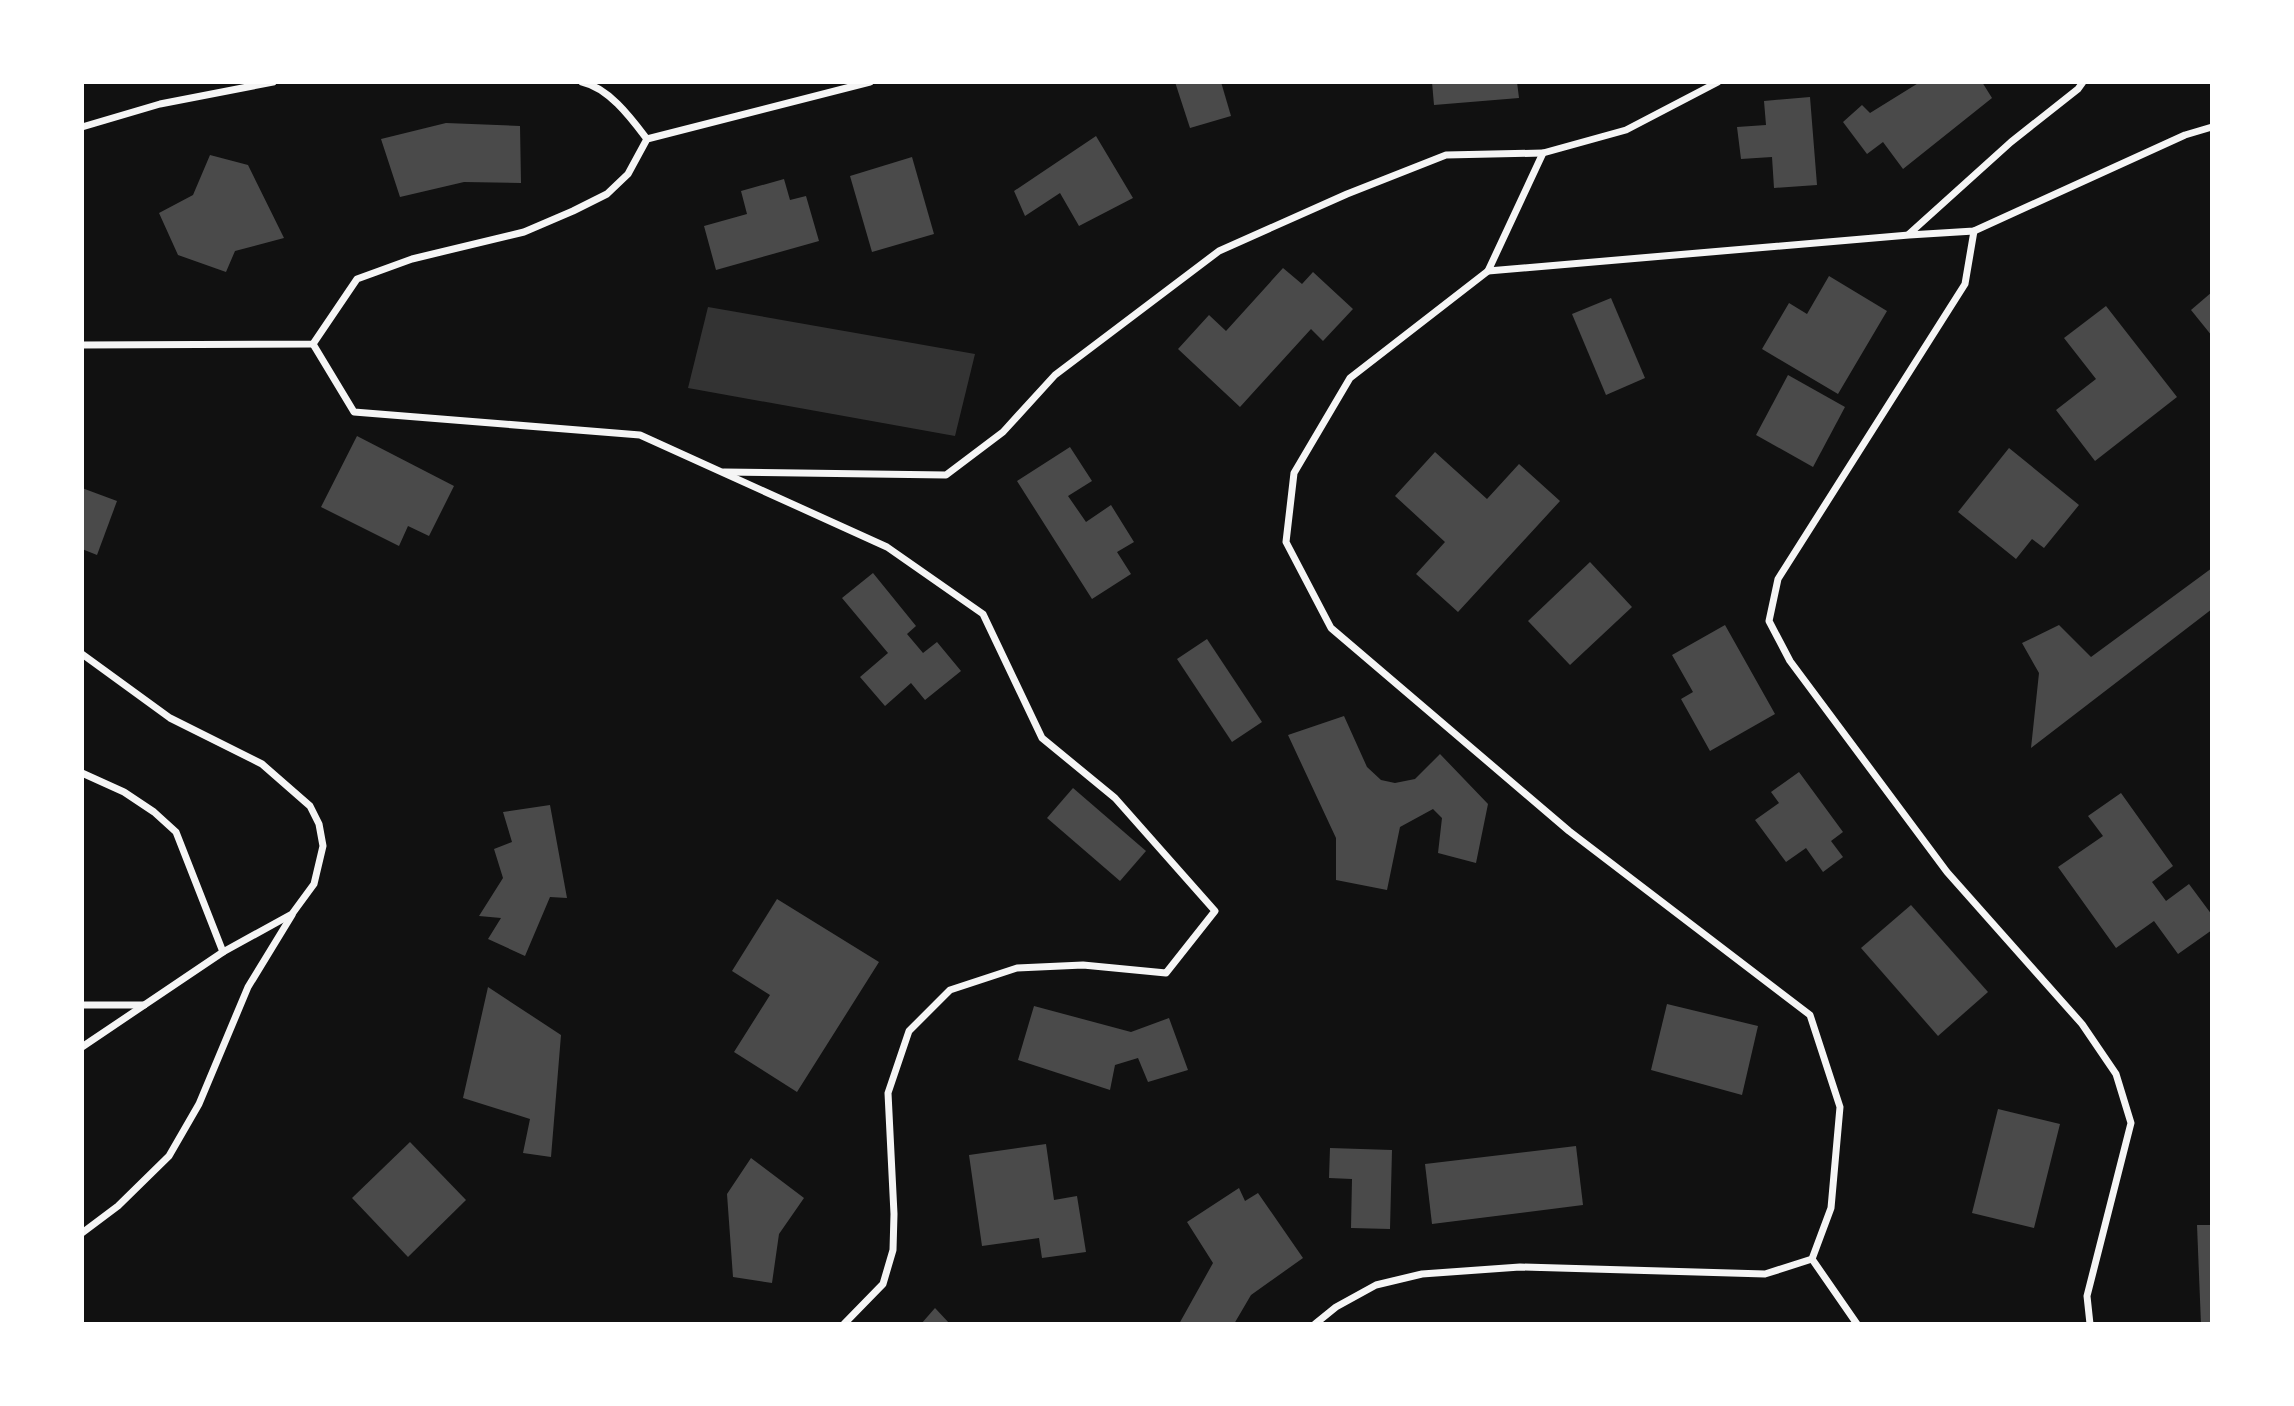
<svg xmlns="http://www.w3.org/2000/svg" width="2294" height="1406" font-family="'Source Sans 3',sans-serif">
<rect width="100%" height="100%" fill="#111"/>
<polygon fill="#333" points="708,307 975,354 955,436 688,388"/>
<g fill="#4a4a4a">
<polygon points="1175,82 1221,82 1231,116 1190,128"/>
<polygon points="1432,82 1517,82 1519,98 1434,105"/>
<polygon points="1920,82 1982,82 1992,98 1903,169 1883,142 1867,154 1843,122 1862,105 1870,113"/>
<polygon points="1810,97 1817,185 1774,188 1772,157 1741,159 1737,127 1766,125 1764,101"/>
<polygon points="446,123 520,126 521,183 464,182 400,197 381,139"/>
<polygon points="1096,136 1133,198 1079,226 1060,193 1025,216 1014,191"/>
<polygon points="210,155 248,165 284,238 235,251 226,272 178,255 159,213 193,195"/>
<polygon points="912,157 934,234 872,252 850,176"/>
<polygon points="784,179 790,200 806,196 819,241 716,270 704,226 747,214 741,191"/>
<polygon points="1283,268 1302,284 1313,272 1353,309 1323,341 1311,329 1240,407 1178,349 1209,315 1226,331"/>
<polygon points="1829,276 1887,311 1838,394 1762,349 1789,303 1807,314"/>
<polygon points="2212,292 2212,336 2191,310"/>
<polygon points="1611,298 1645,378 1606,395 1572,314"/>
<polygon points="2106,306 2177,397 2095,461 2056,410 2096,379 2064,338"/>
<polygon points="1788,375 1845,407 1813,467 1756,435"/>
<polygon points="357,436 454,486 429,536 408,526 399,546 321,507"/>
<polygon points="1070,447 1092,481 1068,496 1086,522 1111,505 1134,542 1117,552 1131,574 1092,599 1017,481"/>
<polygon points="2009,448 2079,505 2044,548 2032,539 2016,559 1958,512"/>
<polygon points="1435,452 1487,499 1519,464 1560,501 1458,612 1416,574 1445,542 1395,496"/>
<polygon points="82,488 117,501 97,555 82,549"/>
<polygon points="1590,562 1632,607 1570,665 1528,621"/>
<polygon points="2212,568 2212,609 2031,748 2039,673 2022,643 2059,625 2091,657"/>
<polygon points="873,573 916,626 907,634 923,653 937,642 961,671 925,700 911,683 885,706 860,677 888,653 842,598"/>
<polygon points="1725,625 1775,714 1710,751 1681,699 1693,692 1672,655"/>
<polygon points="1207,639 1262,722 1232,742 1177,659"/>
<polygon points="1344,716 1367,767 1381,780 1395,783 1415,779 1440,754 1488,804 1476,863 1438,853 1442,818 1433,809 1400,827 1387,890 1336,880 1336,838 1288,735"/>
<polygon points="1799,772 1843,832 1831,841 1843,857 1823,872 1806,848 1786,862 1755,820 1779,803 1771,792"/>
<polygon points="1073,788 1146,851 1120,881 1047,818"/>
<polygon points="2121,793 2173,866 2152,882 2166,901 2189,884 2212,915 2212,930 2178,954 2154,921 2116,948 2058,867 2103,836 2088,816"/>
<polygon points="550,805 567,898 550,897 525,956 488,939 501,918 479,916 503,878 494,849 512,842 503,812"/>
<polygon points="777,899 879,962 797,1092 734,1052 770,995 732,971"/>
<polygon points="1911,905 1988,992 1938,1036 1861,948"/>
<polygon points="488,987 561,1035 551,1157 523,1153 530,1119 463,1098"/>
<polygon points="1667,1004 1758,1026 1742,1095 1651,1070"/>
<polygon points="1034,1006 1131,1032 1169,1018 1188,1070 1148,1082 1138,1058 1115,1065 1110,1090 1018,1060"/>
<polygon points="1998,1109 2060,1124 2034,1228 1972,1213"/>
<polygon points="410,1142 466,1200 408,1257 352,1198"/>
<polygon points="1046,1144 1054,1200 1077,1196 1086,1252 1042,1258 1039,1238 982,1246 969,1155"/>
<polygon points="1576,1146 1583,1205 1432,1224 1425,1164"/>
<polygon points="1330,1148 1392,1150 1390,1229 1351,1228 1352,1179 1329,1178"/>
<polygon points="751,1158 804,1198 779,1234 772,1283 733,1277 727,1194"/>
<polygon points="1239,1188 1245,1201 1258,1193 1303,1258 1251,1295 1234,1324 1179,1324 1213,1263 1187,1222"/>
<polygon points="2197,1225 2212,1225 2212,1324 2201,1324"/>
<polygon points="935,1308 950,1324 921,1324"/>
</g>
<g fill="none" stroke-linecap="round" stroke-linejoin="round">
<g stroke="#f5f5f5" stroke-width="7">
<path d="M582 82C609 88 631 118 647 139"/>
<polyline points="1718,82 1626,130 1543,153 1488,271 1909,235 1974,231 2185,135 2212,127"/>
<polyline points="82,127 160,104 273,82"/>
<polyline points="1974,231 1965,284 1778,579 1769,621 1790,661 1947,872 2082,1024 2116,1074 2131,1123 2087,1296 2090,1324"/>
<polyline points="1909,234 2011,142 2078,89 2083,82"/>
<polyline points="313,344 354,412 640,435 887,547 983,614 1042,738 1115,798 1215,911 1166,973 1083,965 1017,968 950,990 909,1031 888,1093 894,1214 893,1250 883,1284 844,1324"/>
<polyline points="82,345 313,344 357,279 412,259 524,232 573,211 607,194 628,174 647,139 870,82"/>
<polyline points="724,472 946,475 1003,432 1055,375 1219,251 1347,194 1446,155 1543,153"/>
<polyline points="82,654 170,718 262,764 310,806 319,824 323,846 314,884 292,914 223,952 82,1047"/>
<polyline points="82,773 124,792 154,812 176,832 223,952"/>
<polyline points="82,1005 144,1005"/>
<polyline points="82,1233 118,1206 169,1156 199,1104 248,987 292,915"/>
<polyline points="1812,1259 1857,1324"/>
<polyline points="1315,1324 1336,1307 1376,1285 1422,1274 1520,1267 1765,1274 1812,1259 1831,1208 1840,1107 1810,1015 1569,831 1331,628 1286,542 1294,473 1350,378 1488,271"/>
</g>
</g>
<rect width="2294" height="1406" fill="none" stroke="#ffffff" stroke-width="168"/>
</svg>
